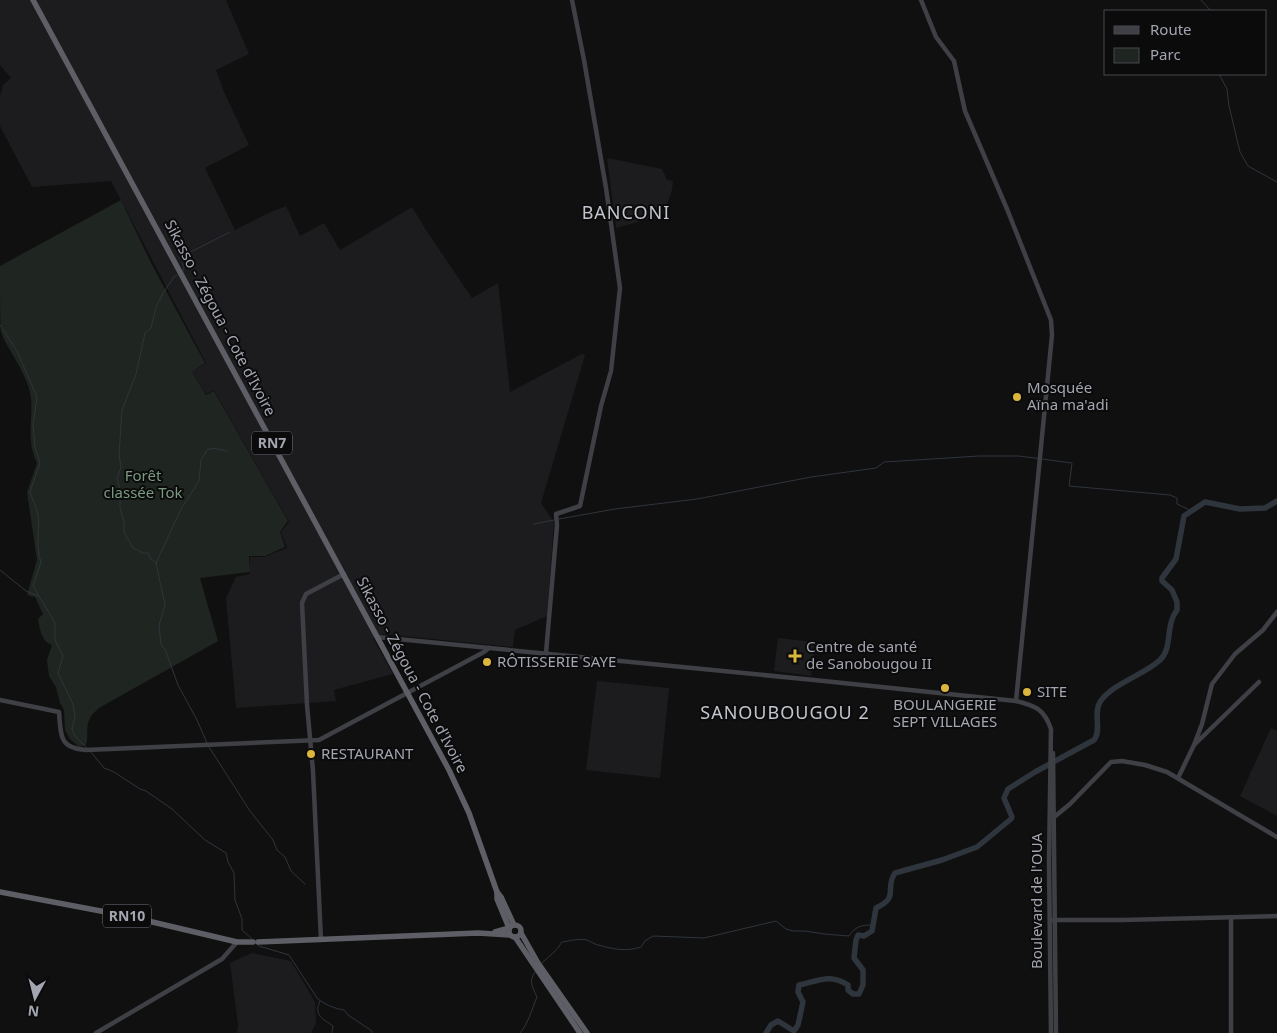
<svg xmlns="http://www.w3.org/2000/svg" width="1277" height="1033" font-family="'Noto Sans',sans-serif">
<rect width="100%" height="100%" fill="#101011"/>
<g fill="#1c1c1e">
<polygon points="0,0 226,0 249,54 216,70 224,92 249,145 205,168 235,230 264,215 286,206 300,236 324,223 340,250 412,207 426,230 472,298 498,283 510,392 582,354 585,355 541,503 554,522 547,616 515,630 513,647 383,634 373,638 393,674 334,690 336,701 236,708 226,598 236,577 250,574 250,557 264,557 287,548 281,532 289,522 214,390 206,394 192,372 206,363 111,181 32,187 0,126 0,96 3,85 11,78 0,65"/>
<polygon points="607,158 662,169 667,180 673,181 672,190 663,215 616,228"/>
<polygon points="778,638 815,642 811,676 774,671"/>
<polygon points="597,681 669,688 660,778 586,770"/>
<polygon points="1271,728 1277,731 1277,816 1240,796"/>
<polygon points="252,953 291,961 315,1002 316,1023 311,1033 237,1033 238,1025 230,963"/>
</g>
<path fill="#1f2520" d="M121 200 151 263 205 363 192 372 206 395 214 391 288 521 280 532 285 547 265 556H249L250 572 200 578 218 641 99 708C96 711 91 715 90 718 85 727 89 736 86 745L79 747 70 739 65 730 64 710 60 703 56 687 49 676 47 660 52 645C41 641 40 629 38 619L43 614 35 597 27 595 37 560 27 492 37 463C26 441 33 421 31 399 29 375 9 353 1 332 0 323 0 279 0 266Z"/>
<g fill="none" stroke-linecap="round" stroke-linejoin="round">
<g stroke="#2f353c" stroke-width="1">
<polyline points="1201,0 1211,11"/>
<polyline points="1219,74 1227,89 1229,106 1240,152 1248,166 1277,182"/>
<polyline points="179,258 230,232"/>
<polyline points="182,263 184,267 183,271"/>
<path d="M0 325 17 351 37 397 33 425 35 447 40 463 30 492C32 499 37 508 38 515 40 529 35 548 41 562L33 586 55 623V640L63 656 58 673 73 704 75 717 72 729 75 736 87 748"/>
<polyline points="559,519 615,509 697,499 811,477 876,468 884,462 979,456 1019,456 1072,463 1069,486 1170,495 1177,498 1177,504 1192,511"/>
<polyline points="534,524 554,520"/>
<polyline points="156,563 150,558 148,553 143,553 133,548 124,532 124,522 120,508 120,489 117,479 121,467 119,455 122,410 136,374 145,333 151,328 156,307 163,293 174,277 177,275"/>
<polyline points="0,570 26,591 38,596"/>
<polyline points="207,743 197,720 178,685 165,649 161,645 159,625 165,605 156,563 181,509 199,481 201,460 207,450 213,448 227,451"/>
<polyline points="209,747 250,811 273,840 277,850 285,857 291,871 305,884"/>
<polyline points="90,751 104,768 114,772 140,789 146,791 172,809 205,840 226,853 228,862 234,873 235,900 242,919 242,930 252,939"/>
<path d="M256 943 259 946 289 955 317 998C323 1004 336 1009 344 1010L348 1015 372 1031V1033"/>
<path d="M542 963C549 956 557 951 562 942 570 941 579 938 587 940 590 941 594 944 598 945 613 949 626 952 641 947L645 941 653 936 704 938 776 921 786 929 793 931H805L824 934 849 936C856 926 861 925 873 925"/>
<path d="M320 1001C313 1015 323 1019 333 1026L332 1033"/>
<path d="M520 1033C528 1024 532 1009 537 997 533 988 528 981 535 972"/>
</g>
<path stroke="#2f353c" stroke-width="5.5" d="M766 1033 771 1025 778 1021 794 1031 798 1025 803 1002 798 992 799 985C818 981 830 973 848 985V990L853 994H859L863 985V970L854 958 856 940 858 935 864 936 872 931 876 908C900 897 884 889 895 873L942 860 977 847 1011 819 1012 817 1004 798 1008 789 1035 772 1094 740C1102 731 1093 713 1100 702 1113 683 1144 675 1160 660 1173 648 1165 625 1177 610V602L1172 590 1162 581V578L1176 559 1184 516 1205 502 1240 509 1265 508 1277 501"/>
<g stroke="#3f4045" stroke-width="4.5">
<polyline points="921,0 936,37 954,61 965,111 1007,209 1051,320 1052,335 1016,701"/>
<path d="M377 637 814 680 1016 701C1036 706 1044 709 1051 729L1049 862 1051 1033"/>
<polyline points="546,653 557,525 556,514 580,506 601,406 611,371 620,288 606,188 584,60 572,0"/>
<path d="M0 700 59 712C61 736 59 748 86 750L319 740 484 652 489 648"/>
<polyline points="1195,744 1259,682"/>
<polyline points="1053,753 1056,1033"/>
<polyline points="1178,778 1194,745 1202,724 1212,684 1235,654 1263,630 1277,612"/>
<polyline points="1053,818 1070,804 1111,762 1122,761 1145,765 1167,772 1277,837"/>
<polyline points="1053,920 1122,920 1277,916"/>
<polyline points="321,940 313,771 307,705 302,603 306,594 344,574"/>
<polyline points="96,1033 222,959 237,942"/>
<polyline points="1231,1033 1231,917"/>
</g>
<g stroke="#5e5f66" stroke-width="5.5">
<polyline points="33,0 449,770 469,813 497,892 501,897 514,925"/>
<polyline points="0,892 127,916 237,942 253,942"/>
<circle cx="515" cy="931" r="6"/>
<polyline points="495,932 509,928 497,899 497,892"/>
<polyline points="521,933 538,963 587,1033"/>
<polyline points="515,937 580,1033"/>
<polyline points="258,942 478,933 510,935"/>
</g>
</g>
<g fill="#dcb53d" stroke="#0b0b0c" stroke-width="2">
<circle cx="1017" cy="397" r="5"/>
<path d="M792.5 648.5h5v5h5v5h-5v5h-5v-5h-5v-5h5z"/>
<circle cx="487" cy="662" r="5"/>
<circle cx="945" cy="688" r="5"/>
<circle cx="1027" cy="692" r="5"/>
<circle cx="311" cy="754" r="5"/>
</g>
<g text-anchor="middle" stroke-width="4" stroke-linejoin="round" paint-order="stroke">
<g fill="#0b0b0c" stroke="#75777f" stroke-width="1">
<rect x="252" y="431.5" width="40" height="23" rx="4"/>
<rect x="103" y="904.5" width="48" height="23" rx="4"/>
</g>
<g font-size="14" font-weight="bold" fill="#a3a5b0">
<text x="272" y="448">RN7</text>
<text x="127" y="921">RN10</text>
</g>
<g font-size="15" fill="#a3a5b0" stroke="#0b0b0c">
<text transform="translate(220 318) rotate(62)" y="5">Sikasso - Zégoua - Cote d'Ivoire</text>
<text transform="translate(412 675) rotate(62)" y="5">Sikasso - Zégoua - Cote d'Ivoire</text>
<text transform="translate(1037 901) rotate(-90)" y="5">Boulevard de l'OUA</text>
</g>
<g font-size="15" fill="#a3a5b0" stroke="#0b0b0c" text-anchor="start">
<text x="1027" y="393">Mosquée<tspan x="1027" dy="17">Aïna ma'adi</tspan></text>
<text x="806" y="652">Centre de santé<tspan x="806" dy="17">de Sanobougou II</tspan></text>
<text x="497" y="667">RÔTISSERIE SAYE</text>
<text x="1037" y="697">SITE</text>
<text x="945" y="710" text-anchor="middle">BOULANGERIE<tspan x="945" dy="17">SEPT VILLAGES</tspan></text>
<text x="321" y="759">RESTAURANT</text>
</g>
<g font-size="15" fill="#7b9980" stroke="#0b0b0c">
<text x="143" y="481">Forêt<tspan x="143" dy="17">classée Tok</tspan></text>
</g>
<g font-size="18" letter-spacing="1" fill="#c3c5cd" stroke="#0b0b0c">
<text x="626" y="219">BANCONI</text>
<text x="785" y="719">SANOUBOUGOU 2</text>
</g>
</g>
<rect x="1104" y="10" width="162" height="65" fill="#0b0b0c" stroke="#48494e"/>
<rect x="1114" y="26" width="25" height="8" fill="#3f4045" stroke="#48494e"/>
<text x="1150" y="35" font-size="15" fill="#a3a5b0">Route</text>
<rect x="1114" y="48" width="25" height="15" fill="#1f2520" stroke="#48494e"/>
<text x="1150" y="60" font-size="15" fill="#a3a5b0">Parc</text>
<g transform="translate(35 998) rotate(187)" stroke="#0b0b0c" stroke-width="4" paint-order="stroke">
<path d="M0-4L9 19L0 12L-9 19Z" fill="#a3a5b0"/>
<text y="-8" font-size="14" font-weight="bold" text-anchor="middle" fill="#a3a5b0">N</text>
</g>
</svg>
